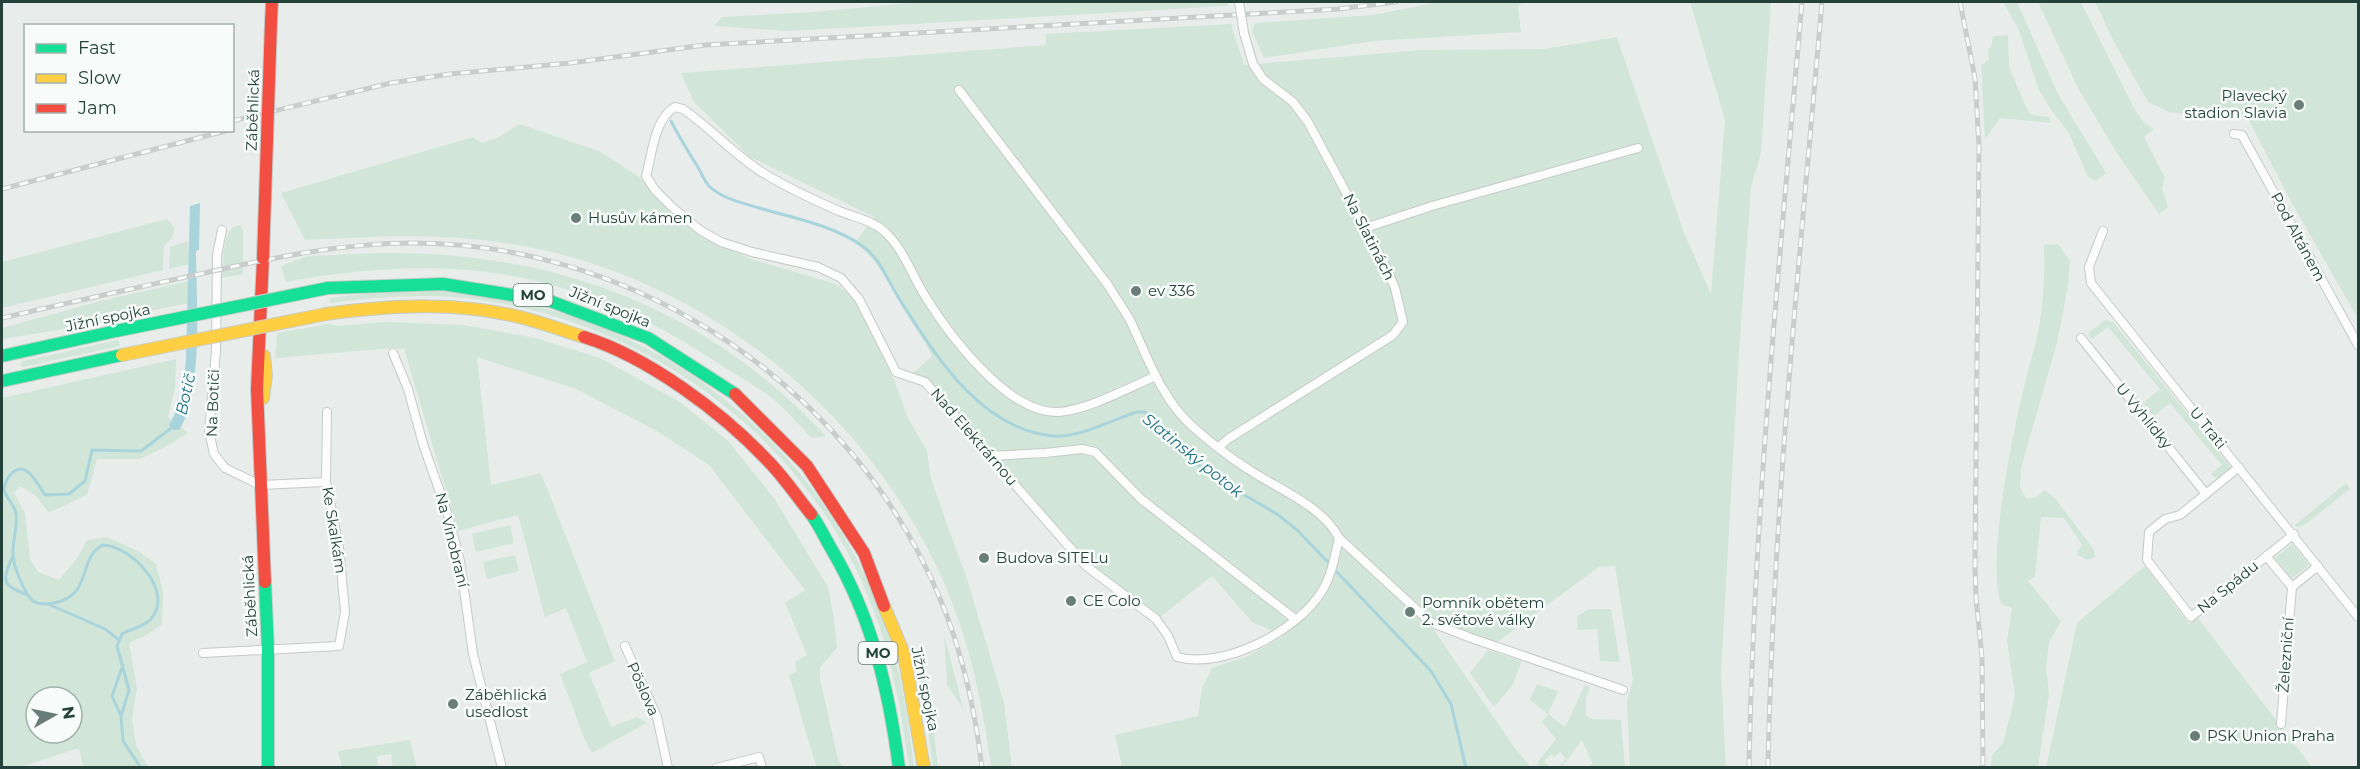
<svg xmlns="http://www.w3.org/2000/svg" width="2360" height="769" font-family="Montserrat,sans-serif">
<rect width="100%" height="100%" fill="#e8edeb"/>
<g fill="#d1e6d8" fill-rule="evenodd">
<polygon points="921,2 1229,2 1227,6 788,31 714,26 722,17 813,12"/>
<polygon points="1438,2 1526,2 1518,6 1521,32 1374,41 1264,58 1252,31 1255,23 1373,15"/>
<path d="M1690 2H1771L1761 153 1751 187 1739 353 1721 673 1726 767H1630L1627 701 1633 679 1615 566 1599 567 1496 643 1440 621 1432 627 1514 747 1531 767H1122L1115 735 1198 716 1202 688 1212 668 1248 656 1284 636 1252 622 1212 576 1154 622 1083 568 913 373 932 356C924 339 912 323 902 307 887 281 880 262 855 243L874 217 750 157 694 102 681 73 1046 45V34L1231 24 1244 65 1422 50 1544 49 1617 37 1684 233 1711 294 1725 120Z"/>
<polygon points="2003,2 2017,2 2058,94 2106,173 2096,181 2088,177 2069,133 2051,110 2038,88 2018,28"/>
<polygon points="2038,2 2081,2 2135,110 2144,123 2154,129 2144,137 2165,178 2162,189 2168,207 2159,214 2115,150 2078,88"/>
<polygon points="2095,2 2358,2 2358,319 2293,205 2246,115 2233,119 2169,112 2148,102 2113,40"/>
<polygon points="2008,35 2009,67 2029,114 2049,117 2051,123 2000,118 1985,139 1981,65 1989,60 1988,49 1991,47 1993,36"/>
<path d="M520 124 601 152 638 176 680 221 712 242 754 260 836 284 855 300 895 382 907 416 927 451 931 479 968 582 1004 703 1012 767H991C985 720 976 675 962 630 899 437 723 283 524 246 446 232 383 236 305 240L281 193 473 137 482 143 497 138Z"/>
<polygon points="167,219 175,228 172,238 164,246 163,270 2,308 2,262"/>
<path d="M240 225 243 230V274L222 278C224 262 220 228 240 225Z"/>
<polygon points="188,241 190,264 169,269 170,247"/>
<path d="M2058 244 2070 261 2068 286 2057 343 2021 468 2020 488 2027 499 2037 497 2044 490 2055 498 2094 550 2095 557 2087 560 2077 555V551L2082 545 2064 518 2041 517 2035 577 2028 581 2061 621 2049 643 2046 667 2049 694 2038 767H1991L1992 755 2003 743 2015 696 2007 641 2012 608 2002 605C1984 567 2015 420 2027 375 2031 359 2036 344 2039 327 2044 300 2045 272 2044 245Z"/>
<path d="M378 253C552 250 706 307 826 436L811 438C801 427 791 415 780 405 761 388 737 376 716 362 575 268 450 252 286 282L281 266 308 256Z"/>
<polygon points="189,281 189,303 114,318 114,321 2,339 2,328 100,301"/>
<path d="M436 291C647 302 828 440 891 643 903 683 909 726 914 767H909C901 708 891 652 868 596 800 428 632 311 452 297 412 294 371 298 330 303V298L362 294Z"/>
<polygon points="2105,320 2113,322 2230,466 2230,469 2217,479 2211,474 2222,465 2170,403 2154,416 2143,403 2160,389 2108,327 2092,339 2087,334"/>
<polygon points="385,322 464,325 535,338 600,358 680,402 728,441 774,498 828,587 834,619 837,648 820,667 820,679 838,759 843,767 816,766 789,675 797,671 795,662 807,655 785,603 805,590 709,465 655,430 576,389 477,357 491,485 541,473 615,661 589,673 611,727 637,717 647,723 592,753 584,738 560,674 587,662 566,608 545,617 518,515 458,531 404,349 393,348 275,358 277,333 328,324 338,326"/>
<polygon points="118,340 120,346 23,367 20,365 23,361"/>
<path d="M176 359 175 388 168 417 188 433 165 447 140 459H97L87 495C76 499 58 510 48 512L36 496 20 486 14 493 25 513 30 559 38 572 59 580 78 557 87 540 107 537 140 552 156 564 163 591 162 624 147 635 129 643 137 689 132 719 136 745 148 767H83L79 748 22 767H2V398ZM36 697H72V733H36Z"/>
<polygon points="2346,483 2350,489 2303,526 2296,527 2295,525"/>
<polygon points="510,525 514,543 476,552 472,534"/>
<polygon points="2292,544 2309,565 2291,579 2275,558"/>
<polygon points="515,555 519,571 487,579 483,562"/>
<polygon points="2145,566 2189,624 2198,618 2312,767 2046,768 2077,623"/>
<polygon points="1590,609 1611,609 1620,662 1600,661 1597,629 1578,630 1577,616"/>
<polygon points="944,634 965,716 961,705 947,685"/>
<path d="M912 644C928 662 935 740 938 767H933L924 697Z"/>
<polygon points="1488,650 1522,661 1512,686 1494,707 1470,673"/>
<polygon points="1537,684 1558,691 1548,714 1565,727 1585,685 1590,687 1586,698 1586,716 1592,719 1621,720 1625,767 1589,767 1592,763 1582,740 1562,767 1559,767 1566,759 1560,752 1554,757 1551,754 1544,761 1549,767 1540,767 1537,763 1556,739 1542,722 1548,714 1530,700"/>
<polygon points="410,740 417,767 393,767 391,754 377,756 378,766 377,767 342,767 338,751"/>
</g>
<path fill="#a9d4db" d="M200 203 199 250 196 251C196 296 204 394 179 430H173L169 425C181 405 184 381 186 359L190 206Z"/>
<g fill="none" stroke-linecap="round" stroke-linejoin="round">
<g stroke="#a9d4db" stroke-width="3">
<path d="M671 121C679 137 686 148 696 164 701 171 703 180 710 187 723 199 743 203 759 208 793 218 832 225 861 245 880 257 888 282 900 300 936 356 980 429 1053 436 1078 438 1113 420 1136 412H1145L1168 439 1196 463 1222 482 1277 514 1297 530 1330 564"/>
<path d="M13 556C1 582 2 585 28 595"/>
<polyline points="1334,569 1431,671 1451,704 1466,768"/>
<polyline points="48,604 105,629 118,639"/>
<polyline points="121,716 112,696 123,665"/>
<path d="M141 768 123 741 121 716 129 690 117 646 122 634C131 629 144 627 151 619 175 591 131 546 103 545 76 558 95 600 47 604 42 604 37 604 33 601 25 595 13 565 13 555 12 542 18 527 16 514 15 504 5 498 4 489 4 484 8 477 12 473 26 459 38 485 45 495L69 494 85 481 92 450 141 451 174 426"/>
</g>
<g stroke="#c5cac8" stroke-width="10">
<g id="street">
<path d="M959 90 1108 285C1115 297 1123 308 1130 320 1147 356 1162 400 1193 427 1210 442 1229 457 1248 469 1276 488 1323 506 1339 538L1430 622 1471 638 1623 690"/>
<polyline points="2234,134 2242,135 2358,345"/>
<polyline points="1365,228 1432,206 1638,148"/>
<polyline points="222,230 217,255 216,351 209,431 214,454 225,468 260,485 326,482"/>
<polyline points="2103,231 2089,267 2091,283 2358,617"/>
<polyline points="2081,338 2206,494"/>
<polyline points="393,353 408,389 423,444 448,515 460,561 473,654 502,768"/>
<path d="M1156 376C1128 388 1088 410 1058 412 1008 414 949 335 925 296 912 275 903 248 884 231 871 220 854 217 839 211 814 200 788 188 765 174 735 156 712 129 683 109L675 107C654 119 652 155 646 176L655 190 672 207 700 230 721 242 752 252 818 267 841 278 859 299 896 372 925 382 1086 566 1156 619 1168 636 1177 657C1223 670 1298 631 1322 591 1332 575 1335 555 1339 538"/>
<polyline points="1219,447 1228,439 1393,335 1403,322 1395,288 1384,263 1308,122 1293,102 1263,79 1253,64 1244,33"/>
<polyline points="990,456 1045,453 1082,449 1095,452 1141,499 1295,619"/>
<polyline points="2239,467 2180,515 2165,519 2149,532 2147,560 2191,617 2294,534"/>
<polyline points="2266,556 2292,587 2318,566"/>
<polyline points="625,646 657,717 668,768"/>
<polyline points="203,653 339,646 345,612 339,547 326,482 327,412"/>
<polyline points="2281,724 2292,587"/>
<polyline points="716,768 759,757 762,768"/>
</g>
</g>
<g stroke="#c3cbc8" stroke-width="14">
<g id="fast">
<polyline points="328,288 443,284 550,301 648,338 735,394"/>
<polyline points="2,356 116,331"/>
<polyline points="2,381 122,355"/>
<path d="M811 514C819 525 825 538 832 550 872 618 889 690 899 768"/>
<polyline points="265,582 268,650 268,768"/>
</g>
</g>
<g stroke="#c3cbc8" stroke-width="14">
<g id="slow">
<path d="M326 314C393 305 461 301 527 319 546 324 565 331 584 337"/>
<polyline points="263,398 266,375 264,356"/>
<polyline points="884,606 904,654 924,768"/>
</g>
</g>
<g stroke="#c3cbc8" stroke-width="14">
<g id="jam">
<polyline points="271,22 272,2"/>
<polyline points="263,258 257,389 265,582"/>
<path d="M584 337C648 357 722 412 768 461 784 477 797 497 811 514"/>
<polyline points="735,394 807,466 864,553 884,606"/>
</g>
</g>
<use href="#street" stroke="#fcfcfc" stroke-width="8"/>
<use href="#fast" stroke="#16e098" stroke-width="12"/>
<use href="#slow" stroke="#ffcf43" stroke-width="12"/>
<use href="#jam" stroke="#f24e42" stroke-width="12"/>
<g stroke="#c9cdcc" stroke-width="5">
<g id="rail">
<polyline points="1960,2 1975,78 1979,146 1975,566 1976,597 1982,658 1983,768"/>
<polyline points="232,121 391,83 450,74 570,63 705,45 1338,9 1396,2"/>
<polyline points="2,189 229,130"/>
<path d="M2 318C68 303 134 288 200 274 271 258 341 243 414 243 642 244 855 391 941 601 963 654 975 710 982 768"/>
<path d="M1749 768C1754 512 1780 257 1802 2"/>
<path d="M1768 768C1773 511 1800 257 1822 2"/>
</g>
</g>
<use href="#rail" stroke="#f7fbf9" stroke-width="3" stroke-dasharray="9" stroke-linecap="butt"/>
<g stroke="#c5cac8" stroke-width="10" stroke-linecap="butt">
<polyline id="street-bridge" points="1239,2 1244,33"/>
</g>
<g stroke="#c3cbc8" stroke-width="14" stroke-linecap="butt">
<polyline id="fast-bridge" points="116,331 328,288"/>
</g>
<g stroke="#c3cbc8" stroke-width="14" stroke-linecap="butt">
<polyline id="slow-bridge" points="122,355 326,314"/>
</g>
<g stroke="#c3cbc8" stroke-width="14" stroke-linecap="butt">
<polyline id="jam-bridge" points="263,258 271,22"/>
</g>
<use href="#street-bridge" stroke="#fcfcfc" stroke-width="8"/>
<use href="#fast-bridge" stroke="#16e098" stroke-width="12"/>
<use href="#slow-bridge" stroke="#ffcf43" stroke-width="12"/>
<use href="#jam-bridge" stroke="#f24e42" stroke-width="12"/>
</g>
<g fill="#697e78" stroke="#f7fbf9" stroke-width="2">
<circle cx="2299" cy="105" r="6"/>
<circle cx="576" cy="218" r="6"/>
<circle cx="1136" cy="291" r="6"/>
<circle cx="984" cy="558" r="6"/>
<circle cx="1071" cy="601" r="6"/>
<circle cx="1410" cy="612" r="6"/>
<circle cx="453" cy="704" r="6"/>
<circle cx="2195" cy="736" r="6"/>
</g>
<g text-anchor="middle" stroke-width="5" stroke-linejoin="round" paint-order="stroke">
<g fill="#f7fbf9" stroke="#637a73" stroke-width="1.5">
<rect x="513.5" y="284" width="39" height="22" rx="4.5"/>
<rect x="858.5" y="642" width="39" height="22" rx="4.5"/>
</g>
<g font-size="14" font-weight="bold" fill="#24423a">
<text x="533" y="300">MO</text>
<text x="878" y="658">MO</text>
</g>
<g font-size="15" fill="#24423a" stroke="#f7fbf9" text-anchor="start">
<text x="2287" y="101" text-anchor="end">Plavecký<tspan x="2287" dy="17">stadion Slavia</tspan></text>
<text x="588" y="223">Husův kámen</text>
<text x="1148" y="296">ev 336</text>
<text x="996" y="563">Budova SITELu</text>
<text x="1083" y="606">CE Colo</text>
<text x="1422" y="608">Pomník obětem<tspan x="1422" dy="17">2. světové války</tspan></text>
<text x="465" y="700">Záběhlická<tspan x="465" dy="17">usedlost</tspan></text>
<text x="2207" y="741">PSK Union Praha</text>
</g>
<g font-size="15" fill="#24423a" stroke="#f7fbf9">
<text transform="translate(253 110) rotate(-88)" y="5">Záběhlická</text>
<text transform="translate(1369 237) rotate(63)" y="5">Na Slatinách</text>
<text transform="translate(2298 237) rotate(62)" y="5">Pod Altánem</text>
<text transform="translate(610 307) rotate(22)" y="5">Jižní spojka</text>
<text transform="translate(108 318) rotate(-12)" y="5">Jižní spojka</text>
<text transform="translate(213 403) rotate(-88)" y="5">Na Botiči</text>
<text transform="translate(2144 416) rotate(51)" y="5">U Vyhlídky</text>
<text transform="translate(2208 428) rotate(51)" y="5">U Trati</text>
<text transform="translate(974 437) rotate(49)" y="5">Nad Elektrárnou</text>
<text transform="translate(334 530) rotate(81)" y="5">Ke Skalkám</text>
<text transform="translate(452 540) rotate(76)" y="5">Na Vinobraní</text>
<text transform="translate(2228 587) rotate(-39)" y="5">Na Spádu</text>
<text transform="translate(250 596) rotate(-93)" y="5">Záběhlická</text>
<text transform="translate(2286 655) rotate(-86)" y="5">Železniční</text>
<text transform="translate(643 689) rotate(66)" y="5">Pöslova</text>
<text transform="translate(925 689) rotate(78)" y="5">Jižní spojka</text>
</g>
<g font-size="16" font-style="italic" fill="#1c6f80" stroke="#f7fbf9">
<text transform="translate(185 394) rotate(-77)" y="6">Botič</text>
<text transform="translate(1193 455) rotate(39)" y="6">Slatinský potok</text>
</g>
</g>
<rect width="2360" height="769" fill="none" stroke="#24423a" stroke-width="6"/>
<rect x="24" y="24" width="210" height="108" fill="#f7fbf9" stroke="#a3b1ad" stroke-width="1.5"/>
<rect x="36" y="44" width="30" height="9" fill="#16e098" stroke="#a3b1ad" stroke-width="1.5"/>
<text x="78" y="54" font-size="18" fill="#24423a">Fast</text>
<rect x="36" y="74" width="30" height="9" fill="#ffcf43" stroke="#a3b1ad" stroke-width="1.5"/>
<text x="78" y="84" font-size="18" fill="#24423a">Slow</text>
<rect x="36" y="104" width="30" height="9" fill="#f24e42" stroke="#a3b1ad" stroke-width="1.5"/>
<text x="78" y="114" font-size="18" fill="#24423a">Jam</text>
<g transform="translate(54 715) rotate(81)"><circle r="28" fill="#f7fbf9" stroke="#a3b1ad" stroke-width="1.5"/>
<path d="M0-4.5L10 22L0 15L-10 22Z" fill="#697e78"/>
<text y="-9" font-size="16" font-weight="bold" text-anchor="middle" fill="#24423a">N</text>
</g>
</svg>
